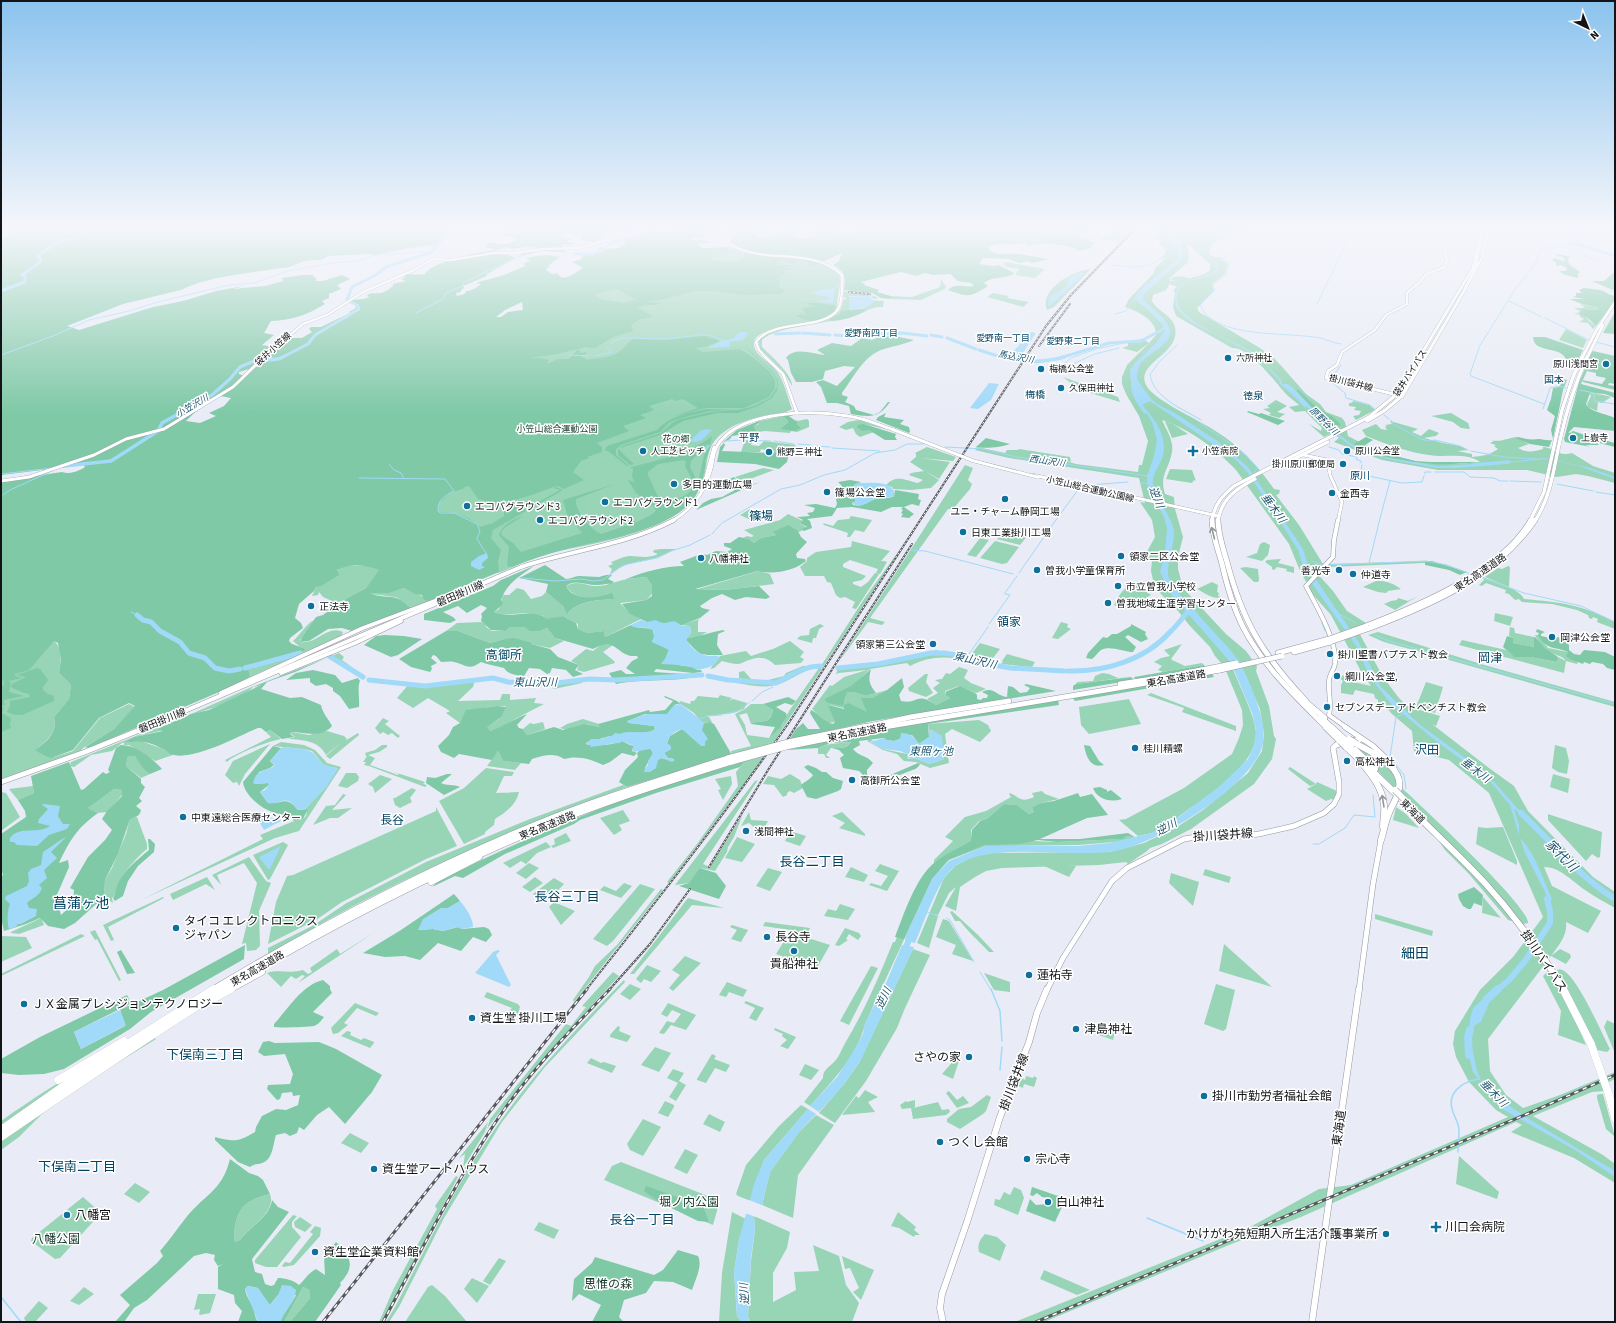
<svg xmlns="http://www.w3.org/2000/svg" width="1616" height="1323" font-family="'Source Sans 3','Noto Sans JP',sans-serif">
<rect width="100%" height="100%" fill="#e9ecf6"/>
<g fill="#98d4b6" fill-rule="evenodd">
<path d="M1114 229H1132L1119 242 1096 239 1088 240 1089 241 1047 237 1041 238 1043 242 1053 244H1038L1028 246 1024 243 1016 244 1014 242 1023 232 1051 233 1066 230 1086 232 1079 238C1094 239 1103 240 1114 229Z"/>
<path d="M1164 229H1254L1232 231 1227 236 1212 244 1209 252 1211 256 1223 258 1221 260 1228 264 1225 274 1212 284 1214 291 1197 308 1199 312 1260 348 1276 360 1306 394 1320 404 1326 412 1342 418 1345 422 1348 436C1372 449 1389 455 1416 461L1418 463 1458 464 1480 462C1466 452 1445 458 1429 455 1407 452 1386 444 1366 436L1362 430 1376 424 1381 429 1387 430 1385 427 1387 426 1385 425 1392 424 1390 421 1418 429 1412 432 1421 436 1429 429 1439 433 1436 436 1424 438 1443 443 1460 446 1468 450 1457 451 1472 454V457C1483 456 1489 455 1498 449L1494 446 1496 445 1490 443 1494 441 1492 440C1501 443 1509 437 1518 437L1516 438 1529 444 1518 448C1527 453 1533 452 1543 449V447C1556 448 1557 457 1572 453L1593 466 1615 473V483L1588 476 1576 474 1557 477 1527 470H1438L1382 460 1334 442 1339 438 1332 433 1324 437 1309 424 1321 431 1322 428 1305 411 1295 412 1289 407 1299 405C1295 401 1290 398 1287 395 1276 383 1249 346 1232 348L1176 316 1173 307 1175 292 1173 291 1177 286 1171 285 1170 283 1166 290 1153 295 1152 301C1158 312 1171 314 1175 327 1181 355 1135 362 1146 385 1153 399 1194 418 1209 427 1219 433 1230 440 1238 448 1252 459 1263 474 1274 489L1280 490 1279 494 1276 495 1299 525 1323 564 1315 571 1333 591 1347 611 1366 623 1356 627 1383 677 1399 698 1407 706 1440 716 1436 726 1432 724 1489 768 1514 786 1528 811 1593 877 1615 892V908C1605 902 1595 897 1585 890 1572 881 1560 867 1544 867L1552 886 1601 911 1588 933 1566 922C1568 935 1558 946 1551 956L1560 949 1570 954 1571 957 1566 964 1551 956 1488 1039 1490 1071 1506 1095 1523 1108 1560 1095 1615 1072V1079L1605 1084 1604 1091 1592 1092 1533 1116 1603 1155 1615 1164V1183L1574 1158 1511 1132 1522 1125 1516 1122 1301 1217 1229 1245 1044 1322H1015L1250 1227 1319 1189 1351 1185 1508 1117 1496 1110 1469 1082 1456 1057 1453 1044 1455 1031 1480 990 1513 957 1543 917 1489 793 1449 760 1414 751 1412 731 1392 714 1385 706 1378 704V700L1375 698 1374 694 1355 690 1353 695 1341 693V685L1343 681 1339 678 1340 675 1345 676 1349 681 1371 686 1363 675 1331 615 1308 589V585L1301 573 1289 544 1236 470C1216 449 1190 429 1162 420 1166 430 1174 440 1172 452 1169 470 1159 474 1165 494L1174 497 1175 509 1183 537 1178 557V569L1183 588 1226 634 1246 651 1257 666 1256 671 1269 706 1274 736 1276 739 1272 759 1254 784 1191 829 1162 844 1150 848 1147 851 1128 864 1126 862 1099 865 1002 868 986 871 975 877 960 887 956 911 945 906 956 887 949 893 938 915 933 914 938 916 929 948 917 943 944 878 955 866 974 856 993 853 1110 852 1144 843 1177 827 1203 810 1248 773 1262 751 1264 734 1260 709 1239 661 1222 664 1215 656 1210 647 1190 626 1178 611 1158 591 1153 580 1151 571 1152 561 1143 559 1155 537 1152 520 1140 502 1145 503 1139 478 1009 458 975 450 977 447 1005 453 1007 450H1018L1019 449 1070 457 1071 462 1058 459 1076 464 1138 472 1139 465H1142L1148 441 1139 416 1126 394 1122 384V377L1127 365 1149 343 1137 352 1122 348 1128 346V343L1145 340 1149 343 1156 335C1157 320 1137 311 1125 307L1129 299 1153 274 1155 268 1165 259 1162 258 1166 250 1159 244V239L1154 238ZM1187 243 1210 264V270C1204 276 1194 277 1186 279L1189 278C1183 277 1175 274 1170 280L1176 281H1170L1169 279 1188 262 1189 257Z"/>
<path d="M730 247C756 260 820 253 838 273 842 277 840 285 839 290 837 297 838 306 835 311 823 328 759 322 754 342 752 353 768 361 774 368 784 378 787 396 792 409 785 414 776 413 768 415 753 418 736 423 724 432 701 448 711 469 699 489 668 537 595 541 544 555 534 559 523 562 513 567 508 569 502 573 496 573 492 574 488 573 484 573L241 505 466 330 561 299V296L705 250Z"/>
<polygon points="1005,262 1045,269 1035,278 1015,275 1019,269 1007,267 1003,264"/>
<path d="M1091 269 1054 307 1047 310C1038 289 1075 270 1091 269Z"/>
<polygon points="941,279 946,287 945,289 921,300 891,299 891,296 912,297 940,287"/>
<path d="M844 291 869 294 879 298 873 299 872 296H849V310C858 310 867 308 873 302L871 300 884 301 883 307C869 306 864 314 851 317 830 323 774 327 762 340V347C770 355 793 375 792 386L783 371 760 349 758 340 771 331 830 317C839 313 842 310 843 300L846 299V298L843 297Z"/>
<polygon points="993,293 1009,296 1007,298 1029,302 1023,307 987,297"/>
<polygon points="1581,304 1599,308 1599,310 1583,309 1589,321 1596,326 1593,329 1588,323 1579,322 1584,319 1580,317 1580,315 1574,314 1578,313 1580,311 1574,308 1581,308 1585,307 1581,305"/>
<polygon points="1566,329 1587,340 1583,348 1559,340"/>
<path d="M1063 377 1118 397 1120 402C1101 396 1078 391 1063 377Z"/>
<polygon points="1589,393 1604,395 1611,397 1602,403 1598,402 1597,411 1588,407 1587,404 1591,396"/>
<polygon points="1276,400 1287,406 1277,412 1285,414 1279,418 1269,415 1271,413 1263,409 1270,408 1267,406"/>
<polygon points="1354,401 1369,405 1375,410 1356,420 1353,416 1359,415 1361,411 1354,410 1356,407 1349,406 1349,403 1351,403"/>
<polygon points="1451,413 1468,423 1470,429 1461,428 1453,422 1431,416"/>
<polygon points="783,416 788,421 796,421 792,419 798,421 807,419 809,421 809,427 797,432 791,431 790,433 765,431 757,432 754,426 759,424 759,421"/>
<polygon points="859,420 890,430 864,424 869,430 874,432 860,437 856,434 853,428 846,430 839,427 848,422"/>
<polygon points="1165,421 1173,424 1188,434 1172,438"/>
<polygon points="745,440 753,440 751,445 759,446 764,441 796,445 793,448 795,451 791,451 792,455 761,449 760,452 741,452"/>
<path d="M927 447 956 457 953 461 920 458 950 462 939 479 925 471 939 480 931 488 911 490 893 489 892 487 886 485C896 474 905 480 918 483L923 480 909 475 911 473 924 471 910 462 916 457V454L915 453Z"/>
<polygon points="965,465 973,468 968,480 972,484 970,489 953,509 948,509 870,618 885,622 882,625 868,622 838,663"/>
<polygon points="763,468 774,470 742,482 740,482 735,477"/>
<polygon points="1170,469 1192,470 1196,481 1194,480 1192,483 1166,479"/>
<polygon points="750,509 763,513 764,516 753,521 740,515"/>
<polygon points="788,514 803,521 800,523 807,528 799,532 787,526 774,533 776,535 761,538 754,543 749,539 743,538 747,536 751,537 754,536 744,530 780,520"/>
<polygon points="851,516 872,520 864,532 855,530 850,537 847,537 848,533 824,525 823,523 833,526 838,520 849,519"/>
<polygon points="1007,528 1029,534 1020,545 997,539"/>
<polygon points="980,538 989,540 976,557 967,555"/>
<polygon points="852,541 890,551 881,561 884,561 883,563 884,561 887,562 880,574 876,573 879,567 878,569 850,560 843,564 843,567 866,576 862,580 853,582 853,584 861,587 868,582 875,573 879,574 856,609 852,608 855,602 845,597 840,598 836,595 831,583 827,582 824,576 805,576 800,567 807,561 807,558 816,552 851,547"/>
<polygon points="995,541 1019,547 1007,563 1002,564 980,558"/>
<polygon points="1264,542 1270,545 1268,555 1262,561 1246,557 1257,553 1260,544"/>
<path d="M901 548 772 745 732 755 731 751 751 746 735 714 745 709 751 704H763L773 710C768 727 762 718 751 724L747 713 739 715 745 725 747 735 769 738 782 725 789 711 819 668C803 669 794 679 779 684 767 689 750 685 736 683V680L743 679 739 678V672L744 671 751 679 764 681 784 676 786 673 803 666H821L864 599Z"/>
<path d="M661 549H676C669 552 662 556 655 558 635 563 629 561 610 574L612 569 608 566 613 564 611 562C617 560 624 556 630 556 639 556 648 559 658 554L653 552 654 550Z"/>
<polygon points="1281,559 1278,563 1294,567 1294,573 1286,571 1287,569 1277,567 1274,570 1272,569 1272,567 1265,562 1267,560"/>
<polygon points="1431,561 1431,562 1425,562 1425,563 1329,567 1328,564"/>
<polygon points="343,566 368,566 380,570 366,588 347,598 334,610 327,612 332,601 323,597 319,592 318,595 312,596 316,587"/>
<polygon points="1508,566 1510,567 1509,587 1485,577 1498,568 1502,569"/>
<polygon points="1246,567 1258,569 1259,580 1258,582 1254,582 1240,568"/>
<polygon points="759,571 770,574 774,584 724,590 698,589"/>
<path d="M646 577 652 585V594L646 600 620 603 631 614 641 619 605 637 604 631 587 633 578 629V624L563 616 546 620 544 616 525 613 501 615 494 612 499 609 503 595H509L517 588 524 590 531 599 542 596 546 592 562 605 568 613C579 601 598 600 613 599L612 592C599 600 574 601 566 586 578 579 585 586 597 586 608 586 616 581 627 579 633 578 640 578 646 577Z"/>
<path d="M1483 577C1493 581 1520 589 1524 599 1560 602 1583 605 1615 622V629L1597 622 1598 619 1593 617 1592 619 1589 618 1588 615 1577 610 1552 604 1522 602 1519 599 1515 600 1509 594 1505 593 1506 590 1486 583 1482 586 1479 585 1484 580Z"/>
<path d="M1376 581C1385 580 1394 584 1401 589L1388 591 1386 593 1378 592 1363 587Z"/>
<path d="M1212 582 1218 585 1217 592 1219 593 1218 596 1221 597C1213 600 1205 593 1197 589Z"/>
<path d="M1135 584 1151 595 1126 609 1114 605C1119 595 1124 586 1135 584Z"/>
<path d="M404 588C413 593 422 594 429 601L412 608C406 606 403 601 398 598 391 595 377 596 368 593H390Z"/>
<polygon points="1418,596 1395,610 1384,604 1391,601 1397,600 1398,598 1408,601"/>
<polygon points="1495,613 1513,617 1510,626 1494,621"/>
<polygon points="700,619 698,621 698,632 707,632 698,637 687,638 691,633 690,626 680,625"/>
<path d="M314 620 300 640V642C317 645 327 624 343 632L341 636 250 677 247 670 254 665 304 651 306 649 300 647 293 641C300 635 307 623 314 620Z"/>
<polygon points="481,622 485,624 486,627 492,631 506,631 510,627 526,627 529,631 540,631 547,628 555,638 564,641 550,648 505,639 490,643 458,631 446,631 457,623"/>
<polygon points="1061,622 1068,624 1067,627 1071,629 1058,639 1052,638"/>
<polygon points="820,624 824,626 819,629 816,638 813,638 812,643 797,639 800,636 809,635 810,629"/>
<polygon points="1510,627 1514,628 1515,633 1534,637 1534,647 1513,643 1514,638 1509,636"/>
<polygon points="1378,632 1481,664 1615,702 1615,707 1417,651 1384,642 1368,635"/>
<path d="M1535 635H1538L1548 648 1568 652 1567 656 1578 662 1577 664 1566 661 1564 673 1459 645 1462 640 1506 650 1514 657H1531L1555 662 1558 657 1566 661C1563 656 1557 656 1552 653 1545 649 1538 642 1535 635Z"/>
<path d="M50 637C64 648 61 657 59 673L71 685 69 699 54 717C58 734 46 740 36 750L41 754 54 757 73 751 100 718 129 704 135 707 114 729 83 748 80 752 1 780V654Z"/>
<path d="M790 641 804 652 800 657 804 659 801 663 775 665C765 656 758 656 746 661 744 662 740 664 738 664 733 664 727 662 722 661L714 668 710 669 720 656 746 651 751 656 773 649Z"/>
<polygon points="980,643 1000,649 990,662 974,659 970,656"/>
<polygon points="602,644 613,645 603,652 614,661 615,663 584,672 577,670 579,665 571,661 586,649 593,651"/>
<polygon points="1182,644 1171,659 1172,660 1185,666 1202,663 1204,665 1163,672 1158,670 1162,666 1154,662 1161,658 1170,656 1164,650"/>
<path d="M937 650 940 652 954 653 972 661 969 662C948 655 929 656 910 666L907 663 870 669 851 687 824 699 845 701 846 692H854L866 696 887 690 872 698H866L867 713 829 705 835 722 828 723 812 709 830 685 832 686 844 677 867 670 839 673 836 674 839 666C872 669 905 656 937 650Z"/>
<polygon points="339,653 344,657 342,660 364,676 362,679 331,658 332,656"/>
<polygon points="1007,654 1035,662 1032,667 1001,664 1003,662 1002,661"/>
<polygon points="959,667 968,670 964,678 971,683 986,689 976,693 959,686 945,691 945,695 950,698 936,705 927,699 938,693 933,688 940,683 935,680 942,679 946,673 950,674"/>
<path d="M1233 669C1239 685 1256 718 1256 733 1257 767 1202 799 1178 817L1176 820 1152 833 1138 836 1119 820 1126 819 1184 788 1232 754 1239 738 1243 725 1242 710 1226 671Z"/>
<polygon points="1102,673 1109,674 1118,678 1128,677 1076,684 1077,682 1093,681 1095,676"/>
<polygon points="925,674 928,674 926,682 933,693 926,697 909,691 908,688"/>
<polygon points="493,677 509,681 559,683 581,679 582,683 554,689 551,686 508,684 495,679 470,683 474,683 473,687 458,701 500,700 502,694 510,694 510,700 536,698 534,703 544,704 515,719 505,726 490,731 486,727 500,718 506,706 486,707 460,723 446,713 450,711 428,698 413,708 397,698 409,684 432,685"/>
<polygon points="1426,682 1443,687 1435,713 1416,707"/>
<path d="M254 686C244 699 205 711 189 715Z"/>
<polygon points="1151,693 1236,726 1236,731 1182,712 1184,708 1147,695"/>
<polygon points="720,695 732,698 729,701 733,699 747,703 744,709 733,713 707,716 709,717 713,724 707,722 703,724 694,713 679,703 680,701 690,704 691,701 694,701 698,696 718,698"/>
<polygon points="1129,699 1141,724 1089,734 1081,725 1079,707"/>
<polygon points="383,718 389,721 385,724 400,736 398,738 392,733 388,735 383,732 380,734 375,728"/>
<polygon points="583,719 599,724 600,727 586,724 569,731 560,728 567,724"/>
<polygon points="979,720 988,725 991,731 980,742 952,729 945,734 949,763 930,768 916,762 904,761 897,754 883,750 867,741 870,739 873,740 870,742 883,749 907,754 908,759 915,758 929,764 944,759 934,731 929,730 928,724"/>
<polygon points="543,722 545,729 527,735 523,729 530,723 534,724"/>
<polygon points="158,727 157,728 164,730 134,737 122,743 112,751 91,755 74,767 70,766 71,762"/>
<path d="M270 730 281 739C269 741 235 754 227 762L225 760 271 737 266 732Z"/>
<path d="M327 731 344 736 347 739 345 741 358 733 359 735 330 759 326 756 342 742 326 755C318 740 302 740 288 739L295 737 290 733 291 732 309 735Z"/>
<polygon points="1342,734 1391,770 1397,780 1396,790"/>
<polygon points="141,741 163,749 173,755 155,761 129,745 124,745 124,743"/>
<polygon points="281,742 304,745 315,750 327,763 341,767 299,831 275,838 141,900 263,839 260,835 294,821 303,819 306,816 307,809 305,809 326,787 337,768 329,767 323,764 312,751 303,749 273,746"/>
<path d="M851 742C846 749 840 748 831 748L826 755 830 758H826L824 754H818V748L830 744Z"/>
<polygon points="270,744 245,774 239,786 237,782 233,783 225,775 233,761"/>
<polygon points="382,745 387,745 387,747 379,752 368,755 375,758 370,765 398,775 397,776 399,774 391,771 425,782 423,784 427,785 425,787 369,766 364,765 366,762 363,762 367,756 366,756 365,753 375,750"/>
<polygon points="1555,745 1566,748 1569,761 1567,774 1558,772 1552,768"/>
<polygon points="498,751 503,761 521,763 515,770 487,766"/>
<polygon points="128,756 135,756 150,774 141,778 126,766"/>
<polygon points="765,756 669,883 667,882 697,844 738,786 736,772 745,761"/>
<polygon points="1290,767 1316,784 1317,782 1337,791 1334,800 1331,799 1326,801 1307,789 1316,784 1310,786 1288,769"/>
<path d="M486 768 514 772 512 776H504L496 793 519 792C516 805 506 812 495 819L494 825 485 832V834L464 844 439 801 464 788Z"/>
<polygon points="346,773 356,773 359,777 358,781 347,788 338,786"/>
<polygon points="790,774 800,780 803,788 794,793 790,791 787,793 787,795 783,797 774,785 763,784 768,776 781,779"/>
<polygon points="1553,774 1570,779 1568,793 1550,787"/>
<polygon points="380,775 392,779 375,793 373,787 368,784"/>
<polygon points="731,776 732,784 723,800 718,790 721,789 715,779"/>
<path d="M1401 776 1402 788C1420 805 1530 907 1528 923L1523 924 1508 920 1469 874 1445 850 1436 837 1427 822 1399 793Z"/>
<polygon points="758,780 703,864 710,867 743,814 734,837 728,847 727,852 715,871 701,868 689,883 675,885 755,781"/>
<path d="M623 785 627 787C537 820 448 857 363 901 331 917 299 937 268 955V948L314 925 345 904 426 862 530 819Z"/>
<polygon points="33,786 34,793 18,800 9,789"/>
<polygon points="412,788 416,790 410,798 412,802 400,808 395,805 393,798 395,798"/>
<polygon points="114,789 122,790 122,795 107,812 98,813 86,808 94,804"/>
<path d="M1042 791 1045 794 1059 799 1041 803 1032 807 1034 812 1029 814 1017 805 1004 804 988 818 979 821 971 830 972 841 983 839 1057 842 1121 839 1127 836 1134 838 1114 842 1078 845 986 846 949 860 932 879 865 1024C858 1055 831 1083 810 1106L804 1102 823 1078C823 1070 828 1068 833 1063 838 1059 841 1051 844 1045 864 1012 879 977 893 942H895L913 897 952 853 934 863V860L953 841 945 837 965 817 986 811 1011 797 1009 794 1010 793C1021 798 1021 803 1034 797L1032 793Z"/>
<polygon points="1,792 6,793 20,817 1,831"/>
<polygon points="343,794 346,795 332,810 352,808 338,818 330,818 313,825 326,806 335,805"/>
<polygon points="436,807 457,846 426,859 342,902 316,920 268,944 276,902 287,876 293,875 436,811"/>
<polygon points="1396,807 1406,814 1419,828 1393,820"/>
<polygon points="623,810 630,821 619,825 622,830 614,835 600,818"/>
<polygon points="749,812 751,820 768,821 765,827 758,825 755,828 749,823 741,826"/>
<polygon points="842,812 865,834 865,836 839,828 845,823 832,816"/>
<polygon points="1548,814 1602,832 1600,857 1598,858 1592,854 1586,861 1548,820"/>
<path d="M137 817 147 844V849C136 858 117 878 117 893L112 898 113 903 104 897 105 880 112 868 126 834 130 818Z"/>
<polygon points="1478,827 1486,828 1503,827 1517,861 1517,865 1476,844"/>
<polygon points="790,831 806,836 800,846 785,841"/>
<polygon points="566,833 571,841 553,848 551,846 555,844 554,839"/>
<polygon points="737,837 755,844 742,862 725,858"/>
<polygon points="283,842 288,845 270,879 268,880 253,855"/>
<polygon points="546,842 551,847 537,853 526,864 521,861 510,868 503,863"/>
<polygon points="249,857 266,881 271,883 259,911 260,946 256,950 247,951 246,943 242,944 257,883 244,863 217,875 221,885 212,875"/>
<polygon points="529,863 539,868 526,879 516,873"/>
<polygon points="880,864 899,871 887,891 869,885 871,883 881,886 888,876 875,871"/>
<polygon points="1044,866 1076,866 1069,877"/>
<polygon points="851,867 868,875 864,882 845,877"/>
<polygon points="768,868 782,872 770,891 756,886"/>
<polygon points="1205,869 1231,877 1229,883 1203,875"/>
<polygon points="1171,873 1199,882 1193,906 1169,883"/>
<polygon points="207,877 215,890 206,884 173,900 170,894"/>
<polygon points="535,877 543,883 530,892 522,887"/>
<polygon points="554,878 564,884 547,902 544,902 533,894"/>
<polygon points="624,883 632,886 621,898 600,890 604,886 616,891"/>
<polygon points="640,884 655,889 613,941 607,946 593,939"/>
<polygon points="661,889 663,890 574,1002 573,1000 589,977 595,966 617,945"/>
<polygon points="163,897 164,898 108,927 114,940 111,941 103,925"/>
<polygon points="1483,897 1501,918 1482,913"/>
<polygon points="688,898 724,908 692,905 634,974 630,974"/>
<polygon points="554,902 575,911 561,925 549,907"/>
<polygon points="840,904 855,909 848,920 824,916 828,909 836,911"/>
<path d="M952 911 978 935 994 952H989C979 941 969 933 960 921H955L950 912Z"/>
<polygon points="1375,914 1433,931 1432,936 1375,919"/>
<polygon points="41,918 44,925 19,934 11,933 11,932"/>
<polygon points="943,919 949,921 973,961 952,954 956,945 936,937"/>
<polygon points="765,922 810,928 808,933 792,931 809,934 808,938 830,945 818,966 813,968 776,954 791,930 763,926"/>
<polygon points="732,925 748,930 741,942 731,939 737,930 730,927"/>
<polygon points="845,928 859,933 861,936 858,940 849,934 846,939 848,940 839,946 835,945"/>
<polygon points="95,930 121,980 119,981 97,939 95,940 90,932"/>
<path d="M375 932 298 983 305 976 302 975 296 979 291 976 281 987 267 973C279 969 291 974 303 970L308 974 312 972 310 968 337 949 340 954Z"/>
<polygon points="81,934 85,936 1,976 1,974"/>
<polygon points="1,936 26,937 32,948 1,962"/>
<polygon points="1224,944 1272,987 1219,971"/>
<polygon points="913,949 930,955 905,1008 897,1028 866,1081 835,1123 819,1113 844,1084 859,1063"/>
<polygon points="685,956 701,963 673,991 669,988 680,975 672,970"/>
<polygon points="647,965 661,971 651,982 644,979 641,983 636,979"/>
<polygon points="871,966 878,968 849,1025 840,1021"/>
<path d="M1555 970C1557 970 1560 969 1562 970 1577 975 1602 1034 1610 1049L1607 1052 1597 1050Z"/>
<polygon points="1548,971 1571,1010 1586,1045 1558,1035 1561,1011 1543,976"/>
<path d="M613 972 619 976C573 1026 527 1075 487 1129L490 1119 566 1024 571 1026 586 1007 582 1006Z"/>
<polygon points="984,973 1010,982 1010,992 994,990"/>
<path d="M624 980 625 982 545 1067 502 1122 444 1218 399 1307 389 1322H386L395 1307C424 1252 451 1194 486 1142 525 1082 574 1031 624 980Z"/>
<polygon points="727,982 747,990 743,997 729,992 726,997 719,995"/>
<polygon points="630,984 641,989 630,1000 620,994"/>
<polygon points="1216,984 1235,990 1226,1029 1223,1031 1204,1024"/>
<polygon points="487,992 518,1004 520,1007 518,1014 509,1011 512,1008 484,997"/>
<polygon points="746,1001 764,1008 756,1021 749,1018 755,1008 744,1003"/>
<polygon points="355,1003 379,1013 376,1016 357,1008 344,1023 348,1025 338,1033 333,1034 331,1028"/>
<polygon points="668,1003 696,1015 686,1030 671,1025 664,1034 659,1033 667,1021 674,1023 681,1014 672,1010 667,1017 661,1014"/>
<polygon points="1607,1020 1615,1024 1614,1051 1604,1027"/>
<polygon points="1091,1023 1115,1032 1113,1040 1088,1031"/>
<polygon points="618,1026 620,1027 619,1031 631,1036 627,1042 610,1037 610,1035"/>
<polygon points="775,1028 796,1037 788,1049 780,1046 787,1040 782,1036 783,1034 774,1030"/>
<polygon points="347,1031 351,1032 350,1035 361,1040 364,1038 374,1042 374,1043 370,1048 341,1036"/>
<polygon points="153,1035 156,1039 80,1086 42,1114 19,1137 1,1150 1,1140"/>
<polygon points="655,1047 671,1053 659,1072 641,1065"/>
<polygon points="712,1054 716,1056 714,1059 730,1065 726,1072 715,1068 706,1083 697,1080 697,1079"/>
<polygon points="591,1058 601,1063 604,1062 616,1066 612,1073 587,1063"/>
<polygon points="955,1059 959,1061 953,1079 942,1074"/>
<path d="M96 1061 1 1127V1121C32 1099 63 1079 96 1061Z"/>
<polygon points="805,1064 819,1070 811,1080 799,1075"/>
<polygon points="673,1069 684,1073 679,1081 686,1085 676,1101 669,1097 678,1083 667,1078"/>
<polygon points="1026,1076 1033,1078 1034,1076 1037,1078 1034,1087 1024,1084 1023,1088 1016,1085 1019,1077 1025,1080"/>
<polygon points="865,1090 878,1097 868,1102 875,1112 842,1115 856,1096 859,1098"/>
<polygon points="949,1091 957,1100 963,1096 969,1103 957,1108 946,1093"/>
<polygon points="1600,1094 1603,1094 1615,1137 1606,1129 1597,1098 1597,1095"/>
<polygon points="987,1095 991,1097 986,1111 983,1114 960,1129 947,1122 947,1119 959,1109 971,1107"/>
<polygon points="915,1100 915,1107 913,1108 938,1102 942,1110 949,1109 950,1112 946,1115 913,1119 911,1108 902,1109 900,1105 906,1101 907,1102"/>
<polygon points="665,1101 674,1105 674,1107 668,1117 658,1113"/>
<polygon points="801,1105 808,1109 764,1160 751,1201 738,1196 736,1194 746,1165 779,1126"/>
<polygon points="709,1114 725,1122 720,1132 703,1124"/>
<polygon points="816,1115 834,1125 798,1175 793,1218 762,1205 770,1172 799,1132"/>
<polygon points="643,1119 661,1127 643,1156 630,1150 627,1144"/>
<polygon points="488,1122 485,1132 463,1168 465,1154 459,1158"/>
<polygon points="350,1133 369,1143 361,1153 341,1143"/>
<polygon points="685,1149 698,1155 687,1174 674,1168"/>
<polygon points="1459,1156 1499,1192 1497,1199 1456,1184"/>
<polygon points="621,1162 713,1198 718,1207 713,1225 604,1180 612,1166"/>
<polygon points="456,1176 458,1177 389,1309 381,1322 379,1322 394,1288 437,1209 435,1206"/>
<polygon points="135,1183 150,1192 139,1203 124,1194"/>
<polygon points="1014,1187 1021,1190 1024,1198 1018,1215 994,1205 995,1199 1000,1200 1004,1192 1010,1195"/>
<path d="M270 1194C277 1212 249 1227 240 1240L235 1242C233 1228 236 1210 249 1202 255 1198 263 1196 270 1194Z"/>
<polygon points="83,1197 101,1213 60,1258 55,1259 31,1241 32,1238"/>
<polygon points="732,1212 746,1219 739,1240 734,1272 737,1316 742,1322 719,1322 722,1273"/>
<polygon points="898,1212 916,1227 914,1230 920,1235 915,1235 914,1237 899,1228 891,1226"/>
<polygon points="293,1215 297,1216 292,1222 292,1227 301,1237 277,1267 266,1267 255,1263 255,1260"/>
<polygon points="754,1216 790,1232 787,1248 773,1273 773,1302 796,1290 794,1272 819,1271 813,1245 839,1256 846,1285 859,1303 852,1322 750,1322 748,1317 751,1261 755,1230"/>
<polygon points="300,1217 312,1225 305,1232 295,1227 294,1222"/>
<polygon points="539,1222 559,1230 554,1239 534,1230"/>
<polygon points="315,1226 321,1228 320,1236 294,1265 283,1267 282,1266 285,1262 290,1263 313,1234 310,1232"/>
<path d="M985 1234 997 1237 1006 1245 1000 1261 979 1252C977 1245 980 1239 985 1234Z"/>
<polygon points="842,1256 874,1270 861,1300 853,1292 859,1288 850,1268 845,1269"/>
<polygon points="499,1258 506,1261 490,1285 483,1281"/>
<polygon points="1044,1270 1090,1290 1077,1295 1040,1279"/>
<polygon points="472,1278 489,1286 477,1303 464,1289"/>
<polygon points="432,1285 445,1296 467,1322 405,1322 428,1287"/>
<polygon points="84,1287 94,1294 79,1305 70,1301"/>
<polygon points="303,1287 311,1290 310,1298 290,1322 284,1322"/>
<polygon points="198,1294 216,1294 210,1313 200,1315 199,1314 200,1309 194,1310"/>
<polygon points="39,1301 48,1308 35,1322 26,1322 24,1318"/>
</g>
<g fill="#7fc9a6" fill-rule="evenodd">
<path d="M1 229H17L14 230 19 231 24 229H445V235L434 246 414 247 377 255 369 254 328 256C321 262 314 259 305 261 296 263 290 269 281 268 251 273 207 276 181 290L123 304 67 326 79 330 153 307 183 301 216 291 244 286 233 289 265 286 283 281 282 278 303 275H314L313 277 318 278H316V281H323L342 275 350 279 337 285 341 289 329 294V298L322 301 325 304C307 315 293 320 271 321L264 333 274 335 262 345 273 347 249 369 239 372V374L244 376C226 393 203 403 186 421L200 423 216 416 209 413 224 406 231 398 220 396 235 386 288 338H302L312 332 309 329 311 327H321L350 313 349 312 356 308 354 304 346 302C354 298 361 301 369 297L367 295C372 292 376 294 381 293 386 292 390 288 393 286V284C397 282 401 283 406 281L401 279 406 277 402 276C410 272 416 276 425 274 430 264 465 255 477 253 484 251 489 252 495 249L485 247 488 243 508 244 516 240 514 237 502 236 508 229H634L601 235V239L594 242 583 240 581 236 570 233 559 236 573 239 568 241 567 242 575 244 573 245 562 244 565 252 541 251 519 257 517 256 522 255V253L545 248 526 247 513 249 504 247 490 253 507 254 516 258 487 274V276L463 286 464 288 461 290V292L456 293 457 296 464 294 467 291C471 291 478 287 481 284L476 283 479 282 504 275 525 266 524 263 530 261 526 258C537 255 549 254 560 257L549 265 546 270 553 274 557 273C564 284 575 272 583 268L572 262 582 259 583 255H591L600 250 596 248C606 246 609 250 617 248 621 248 623 245 626 244L622 240 649 232H675L664 229H702L701 231H722L709 232 710 235 693 234 710 237H696L690 240H702L714 242 698 244 702 248 730 247 727 249 731 251 712 258V260L736 262 744 256 743 253 745 252 731 243 730 239 733 238V236L728 230H752L755 233V236L756 237 791 235 798 239 817 236 807 233 827 230 839 231 837 234 850 236 857 235 854 232 861 229H959L960 230 970 229 983 230 987 229H1090L1086 232 1066 230 1051 233 1023 232 1014 245C1004 245 998 241 989 247V250L998 254H1019L1049 259 1033 263 1027 261 1020 263 1016 262 1010 259 983 258 979 264 994 266 999 265 1014 273 1012 275C1001 279 994 276 984 283L988 286C969 298 968 297 948 290 955 282 964 288 974 286L971 283 958 281 950 274 933 275 925 273 916 276 901 272 861 282 865 284 864 285 879 290 877 292 891 296V299L881 298 872 293 844 290C846 277 845 271 833 265L839 261 842 253 811 267 807 265 809 264 806 261 799 259 794 264 789 263 783 259 777 265H793L784 267 791 270H785V274L777 279 780 282 779 287 786 291 781 294C769 294 757 295 744 295 730 294 714 290 699 291 680 293 661 303 642 301 636 301 623 293 618 289L596 294V296L601 299 624 303 633 300 659 303 657 305H647L637 307 653 317 640 319 631 325 633 331 613 337 595 348H588L589 347H586L558 354 529 358H541L549 360 547 364 558 359H569L577 350H580V353L585 352 588 353 580 357 585 358 586 360C612 356 614 359 632 339L662 340 705 336 720 341 705 347 695 348 703 352 740 349 755 359 770 372 775 380V388L769 397 744 408H705L672 417 698 408 683 399 676 401 672 399 649 406 654 410 640 415 646 418 623 426 629 431 597 443 602 447V452L587 457 589 458 581 461 573 472 584 480 564 489 558 486 553 487C530 496 503 507 478 499L469 486 464 487 465 488 450 493 439 503 438 511 440 512C453 511 471 517 480 527L493 523 504 516V512L497 503 516 505 513 501H515L522 511 560 490 553 488 556 487 563 490 493 530 491 538 501 550 498 561 499 572 429 601 424 600 422 595 415 594 404 588 390 593H370C378 598 390 595 399 599 404 601 406 606 412 608L352 631 342 628 328 629 309 641 300 642 302 637 316 617 323 615 327 612 334 610 347 598 366 588 379 570C367 565 349 563 337 570L339 575 321 586 316 587 314 591 299 604 295 618 301 623 303 628 290 638 289 641 292 644 306 649 304 651 254 664 248 669 250 677 219 692 89 748 85 747 114 729 135 706 129 703 99 718 73 750 51 758 41 754 35 750C47 741 58 733 54 717L69 699 71 685 59 673 61 659 58 643 54 641 29 670 15 674V676L22 678 8 681 11 682 9 692 24 696 4 700V703L6 704 1 706V682L4 687V684L3 682 5 681 1 680V481L62 472C69 475 78 471 84 468L85 466 83 465 1 475V238L17 232 13 231 1 235ZM522 302 523 310 508 312 501 317H496L505 310Z"/>
<polygon points="1042,237 1066,238 1092,241 1095,243 1090,248 1079,251 1068,246 1044,243 1042,240"/>
<polygon points="1557,254 1571,257 1568,258 1569,264 1580,272 1577,275 1579,276 1577,278 1563,274 1559,271 1566,271 1567,268 1561,265 1556,266 1556,262 1552,261 1553,261 1553,258 1565,261 1564,258 1556,255"/>
<polygon points="1614,272 1615,291 1592,281 1604,281"/>
<path d="M1584 288C1590 289 1598 289 1603 291 1608 293 1609 295 1615 296V301L1596 326 1587 317 1580 315 1583 309 1599 310V308L1579 303 1570 299H1584L1573 297 1576 296V293H1582L1579 290Z"/>
<path d="M807 303H819L837 306C834 314 821 322 812 321 808 321 801 318 796 316L797 315 807 314 802 309 803 308 816 306 806 304Z"/>
<path d="M860 309 866 310C855 317 842 321 830 321L829 319 840 314 841 311Z"/>
<polygon points="1615,312 1615,334 1603,333"/>
<path d="M894 336 914 340C903 345 892 346 881 350 863 357 853 378 842 393V395L848 397 845 402 854 406 856 410 874 415 880 412 888 402H890C878 419 870 417 851 414L849 406 837 403H827L821 387 816 382 823 380 837 386 855 367 844 366 825 371 823 379 812 382H796L791 373 788 360 786 358C794 346 814 354 825 355L817 350 832 343 851 346 862 338 872 340 879 337Z"/>
<path d="M1533 337H1545L1583 350 1574 368 1572 365 1574 363 1567 361C1561 344 1534 355 1533 337Z"/>
<polygon points="746,344 746,347 749,350 772,371 777,379 778,384 777,391 771,399 758,406 738,413 717,413 683,421 660,435 620,448 619,450 634,464 630,465 618,455 618,450 622,446 661,433 672,423 680,419 711,412 738,410 754,406 770,398 777,387 777,381 773,373 747,349"/>
<path d="M1593 351 1615 356V384L1609 383 1608 385 1615 386V390L1583 382 1582 380 1602 384 1606 378 1596 376V373L1587 371 1581 384 1615 393V398L1605 394 1590 393 1586 404C1590 412 1607 414 1615 418V431L1574 427 1568 433 1573 432 1571 431H1573C1587 436 1601 439 1615 443V447L1599 443 1598 445H1585L1591 447 1565 442 1564 439 1579 382 1586 366H1597L1593 363 1587 362 1590 354Z"/>
<polygon points="1563,379 1567,380 1563,390 1553,439 1551,430 1555,416 1547,410 1551,399 1553,388 1559,387 1559,384 1564,381"/>
<path d="M1296 390H1299L1316 407 1333 417 1341 425C1337 426 1332 426 1328 424 1324 421 1299 394 1296 390Z"/>
<path d="M706 409 736 410 710 411 681 418 670 422 660 432 621 445 616 449V455L629 466H627L608 451H605L607 446 657 430C670 416 688 413 706 409Z"/>
<polygon points="1248,411 1259,414 1261,413 1285,421 1278,425 1247,412"/>
<polygon points="886,413 884,417 904,420 900,424 909,427 910,432 909,433 876,420 878,417"/>
<polygon points="799,414 789,416 798,423 796,424 801,428 795,431 781,429 789,422 783,416"/>
<polygon points="759,421 759,423 754,426 757,432 732,436 730,439 722,443 737,430"/>
<polygon points="864,424 896,434 895,437 897,440 885,440 869,430 862,431 857,427 858,425"/>
<path d="M712 436 710 445 707 444 691 461 690 467 696 479 690 488 692 479 685 466 686 462 684 460 658 464 648 472V475L659 499C678 504 695 493 700 474 703 464 702 453 711 446L705 462 706 463C703 476 701 489 693 500 667 531 607 539 570 548 550 553 531 559 512 567L507 566 509 547 499 535C501 526 515 518 523 516L504 528 501 533 502 536 513 543 521 552 582 533 567 514 563 500 615 484 576 499C575 512 589 528 601 534L637 522 651 515 656 511 654 507 636 493 628 480 635 482 632 477 633 468H629C656 460 690 454 712 436Z"/>
<path d="M1366 437 1373 440 1365 445 1390 455 1389 454 1400 455 1399 457 1415 461 1431 462H1480C1443 466 1412 465 1377 454 1370 452 1360 449 1354 444Z"/>
<path d="M1518 437C1526 439 1531 440 1539 439 1543 439 1547 441 1552 440L1549 447 1530 444 1515 438Z"/>
<path d="M986 438 1010 444C1002 447 985 449 976 447Z"/>
<polygon points="724,443 725,445 722,451 773,453 774,452 785,453 788,457 787,462 779,469 755,464 717,462 720,447"/>
<polygon points="734,477 739,483 728,485 745,487 760,482 696,510 703,503 711,499 722,497 735,490 720,488 715,485"/>
<path d="M850 480 861 482 854 485 853 490 847 494 854 497 856 501 852 503 853 505C864 507 868 501 878 498 884 497 889 499 894 496L895 490 919 494 918 499 921 500 919 506 912 504 904 507 914 514 909 518 901 517 903 514 901 513 903 510 901 509 903 507H892L881 512 852 507 837 508 832 516 807 519 810 521 812 528 804 531 801 529 807 527 800 523 803 520 797 517 810 516 807 513 813 512 815 508 804 505 816 504 835 508 837 504C835 496 835 492 842 486L838 482Z"/>
<path d="M788 525 798 531 801 537 807 542 796 554 797 558 805 559 806 561C794 571 773 575 758 571L695 589 724 590 759 586 770 597 766 599 746 597 735 600 722 594 712 598 700 606 702 608 710 610 700 618 679 626 647 622 630 614 622 604 646 600 652 596V585L646 577 626 579C643 572 665 566 684 566L680 562 701 554 707 555 716 551 727 552 732 549 724 546V543H730L739 537 749 539 754 543 761 538 776 535 773 532Z"/>
<polygon points="1432,561 1467,572 1460,575 1449,570 1425,565 1425,562"/>
<path d="M545 565 566 579C571 579 575 576 579 576 585 576 593 577 599 577 604 576 606 574 612 575L608 579 614 582 611 584C607 583 602 585 598 585 587 586 575 578 566 586 572 601 600 599 612 592L614 599C597 600 578 601 567 614L563 606 546 592 548 584 519 578Z"/>
<path d="M534 566C520 576 507 583 501 600L503 604 494 612C511 620 525 608 545 617L546 619 563 616 576 623 578 629 587 633 604 631 605 637 631 625 634 627 653 629 654 637 652 642 662 645 669 650 666 657C678 670 690 663 697 670H701L702 672 693 673 656 669 654 672 702 675C676 683 643 678 616 684L609 673 621 670 626 674H635L626 668 632 661 638 658 637 656C616 658 618 635 593 649L555 638 547 628 540 631H529L525 627H510L506 631 491 630 481 621 482 616 481 614 487 608 481 605 467 613 458 606 443 612 453 617 456 620 450 623 424 620V614L493 586 501 580Z"/>
<path d="M1131 624 1146 632 1145 634 1148 639 1141 642 1128 635 1125 637 1136 647 1133 652C1125 652 1109 645 1101 650 1098 652 1095 657 1092 659L1086 658 1088 653 1103 637 1107 638 1112 634H1117L1131 626Z"/>
<path d="M1537 629 1545 632 1541 634V636L1555 639 1557 637 1567 639 1566 642 1569 645V650L1574 654 1580 655 1584 650 1605 652 1615 657V670L1607 668 1603 664 1592 662 1590 664 1584 662 1583 664 1570 659 1566 656 1568 652C1554 646 1547 651 1538 635L1539 633 1536 632Z"/>
<path d="M723 630 725 631 718 634 717 645 723 655C699 655 702 657 686 640L687 638C699 637 710 632 723 630Z"/>
<path d="M446 631H458L490 643 505 639 514 638 532 643 531 644 550 649 558 657 579 665 575 670 583 674 573 677 566 670 552 668 550 673 547 674 540 669 529 668 524 676C515 675 509 675 504 668L487 664 481 662C468 671 467 665 454 662 450 661 445 662 441 662L436 656 433 655 431 658 437 663 431 666 432 669 430 672 411 667 399 659Z"/>
<polygon points="385,635 404,636 422,639 398,655 391,657 364,645 376,636"/>
<polygon points="1507,636 1514,638 1513,643 1534,647 1534,637 1535,637 1545,648 1558,657 1556,662 1531,657 1514,657 1503,647"/>
<path d="M329 657 295 672 267 682 261 689 290 698 302 697 321 705C323 714 328 718 332 726 321 739 305 732 291 732L290 734 294 737 282 739 270 730 266 732 261 728H258C237 737 195 760 174 755 170 755 167 751 163 749 146 740 140 741 122 743L134 737 163 731 157 729 191 714 209 710 261 685 254 687 255 686Z"/>
<polygon points="1204,665 1206,667 1136,680 1134,677"/>
<path d="M37 668 40 669 48 680 43 687V690L48 694 52 695 54 697V701L22 715H15L7 712 10 706V701L30 697 29 694C24 693 16 690 11 687L12 684 26 677 17 675Z"/>
<path d="M871 669C868 680 869 684 876 693L866 696 854 692H847L843 706 828 703 824 699 851 686Z"/>
<path d="M313 670 335 675 342 683 358 678 360 681C357 687 360 699 359 707L349 709 340 696 333 691V688L326 684 316 686 310 682V678L286 680 296 673Z"/>
<polygon points="1212,674 1214,677 1075,701 1073,698"/>
<polygon points="1131,677 1134,680 1073,690 1073,686 1076,684"/>
<path d="M902 678 904 687 899 695 901 701C919 705 915 691 936 705L950 698 945 695 946 693 945 692 960 686 975 693 977 695V699L981 700 983 698H987L988 695 982 692C994 686 996 696 1007 697L1008 686 1013 687 1020 693 1027 692 1030 688 1024 685 1026 684 1056 691 873 721 789 740 796 729 803 723 808 729H820L810 713 811 710C819 713 824 722 833 724L835 722 828 705 844 709V705L848 703 867 712 861 698H872L887 690Z"/>
<path d="M665 696 677 701 680 704H676L667 714H645L628 721 630 723 654 726 655 729C648 735 638 732 630 733 616 734 601 739 587 742L586 744C597 747 611 745 622 741L630 745 634 746 632 751 637 753 634 756 622 753 610 762 603 765C591 759 577 755 564 759 553 752 543 756 532 759L529 764 503 761 498 751 492 760 459 754 454 758 441 752 438 746 449 735 453 727 460 723 466 710 497 706 506 707 501 717 487 727 490 731C503 727 514 719 527 714L517 725 519 728 523 729 527 735 554 727 563 730 585 724 600 727 598 724 649 710 650 712 665 710 673 701 664 697Z"/>
<path d="M788 697 796 701 792 705 785 703 776 707 786 713 787 716 780 728 769 738 775 727 751 724C762 718 769 727 773 710L763 704Z"/>
<path d="M1058 699 1059 705 928 724 929 737 919 744 912 735 894 741 886 740 884 738 859 741 860 745 853 749C858 756 868 756 873 763L867 770V779L859 771 843 768 840 758 844 755 839 750 832 748C840 748 847 749 851 742L831 743 818 748 787 750 868 732Z"/>
<polygon points="4,707 2,713 11,718 10,725 11,728 1,732 1,708"/>
<polygon points="708,722 714,724 732,755 627,787 619,782 625,770 638,757 637,753 641,749 651,749 653,753 645,768 655,769 657,760 661,758 672,761 674,759 668,758 664,753 671,749 667,743 670,736 682,729 699,743 703,724"/>
<path d="M121 745C136 745 152 758 162 769L150 774 143 768 135 756H128L126 766 141 779V783L145 787 139 798 142 801 136 806 141 810C140 816 136 817 130 819L118 854 105 880 104 897 75 923 64 929 48 926 40 918 26 924 4 931 1 918V877L3 875 1 868V834L26 817 25 811 18 800 34 793 31 776 69 762 81 790 84 789 103 772 106 774 110 772 108 770 116 748ZM114 789 122 790V796L107 811 102 819 112 830 105 840 88 857 70 888 74 890 73 904 61 915 56 897 69 867 68 860 59 863C70 840 77 828 98 813L87 808 94 804Z"/>
<path d="M1084 745 1090 746 1099 761 1104 765C1090 769 1086 756 1084 745Z"/>
<path d="M273 746 281 748 270 761 274 765 270 768 259 772 255 784 268 783 269 785 260 792 268 803C284 804 286 795 298 810L308 809 303 819 294 821 291 817C285 815 278 814 272 812 260 808 244 794 243 782Z"/>
<path d="M745 761 740 767 656 793 580 820 574 824 505 854 463 878 455 876 432 887 438 881C497 852 556 825 617 802 659 786 702 774 745 761Z"/>
<path d="M918 763 920 764C917 769 915 769 910 771 891 779 888 777 868 776H888Z"/>
<path d="M808 765 816 768 822 772H826L833 778 843 781 841 789 838 791 816 799 807 797 801 785C805 781 810 780 813 775L804 767Z"/>
<path d="M447 774H452L441 783C447 786 453 784 460 787L444 795 426 783 427 777 435 778Z"/>
<path d="M1100 787 1107 790V792L1100 795 1111 790 1122 799C1110 803 1097 799 1093 788Z"/>
<path d="M1078 793 1080 797 1092 794 1108 815 1087 818 1040 839H1080L1128 833 1136 838 1127 836 1122 839 1057 842 1038 840 1019 844 984 845 948 860 932 879 904 939 895 937C904 914 915 879 934 863 945 854 959 848 971 841L972 830 980 821 988 818 1004 804 1017 805 1029 814 1034 812 1032 807 1041 803 1054 801Z"/>
<path d="M148 839H150L155 844 154 852 138 866 128 881 123 896 115 901 113 898C117 893 115 891 117 886 122 872 137 860 149 850Z"/>
<polygon points="700,868 716,873 726,886 719,899 679,886 689,883"/>
<polygon points="1474,887 1483,895 1482,906 1474,903 1471,909 1468,909 1463,906 1459,899 1458,894"/>
<polygon points="454,894 460,901 448,908 441,908 418,930 433,929 443,931 458,927 462,929 484,927 489,929 492,935 486,942 473,937 461,951 438,943 420,960 405,956 385,957 363,953 401,930"/>
<path d="M245 945 244 959 151 1012 130 1029 64 1069 44 1074 19 1075 1 1073V1059L40 1037 127 995 131 1003 122 1009 163 990ZM120 1009 125 1026 81 1049 74 1032Z"/>
<polygon points="121,950 135,973 127,974 117,952"/>
<path d="M323 980 330 986V989L332 993 313 1012 324 1017C321 1021 319 1024 314 1026 309 1027 279 1028 274 1027V1024C288 1009 302 985 323 980Z"/>
<path d="M269 1041 275 1043 319 1042 336 1049 382 1075 372 1092 345 1124 329 1107 317 1115 304 1130 299 1127 297 1133 290 1136 285 1133 276 1135C273 1144 273 1160 262 1163 256 1165 256 1163 250 1167L238 1162 215 1140V1137C235 1142 238 1142 255 1132L256 1127 262 1116 276 1109 286 1110 298 1105 300 1095 293 1096 292 1092 282 1093 280 1099 277 1100 267 1089 268 1085 290 1084 293 1074 285 1054 264 1056 258 1052 263 1042Z"/>
<path d="M230 1159 249 1173 258 1176 263 1180 270 1194C263 1196 255 1198 249 1202 236 1210 233 1228 235 1242L240 1240C249 1227 270 1217 272 1200L278 1207 289 1212 252 1259 255 1272 262 1274 265 1284 271 1286 274 1285 278 1278C285 1278 293 1280 299 1285 305 1280 308 1273 316 1269L325 1275 324 1257 336 1242C352 1256 355 1268 340 1283L341 1285 315 1322H290L310 1298V1290L303 1287 284 1322H280C284 1312 291 1305 296 1295H278L269 1306 258 1288 248 1286 245 1289C246 1297 252 1303 254 1310 255 1315 255 1317 258 1322H238L242 1311 235 1303 234 1295 218 1289V1267L223 1264 218 1266 214 1260 215 1255 206 1253 194 1256 147 1300 134 1308 124 1322H115L130 1305 120 1295 157 1263 163 1256 160 1251C169 1241 176 1230 185 1219 203 1195 222 1192 230 1159Z"/>
<path d="M646 1186 677 1197 681 1203C686 1203 690 1201 694 1201 704 1201 706 1215 709 1222L698 1221 659 1202 644 1191Z"/>
<polygon points="1032,1187 1058,1196 1063,1201 1062,1207 1055,1222 1026,1211 1030,1199 1036,1205 1048,1204 1051,1201 1049,1198 1042,1197 1037,1193 1033,1196 1030,1195"/>
<path d="M678 1250 698 1256C703 1266 695 1280 692 1290L673 1282 654 1281 646 1293 624 1300 619 1317 624 1322H592L601 1305 579 1294 572 1301 574 1279 592 1263 595 1257 654 1275 663 1270Z"/>
</g>
<g fill="#a1d9f8">
<path d="M1173 229H1178L1171 233 1182 243V260L1146 292 1142 299C1151 307 1164 316 1169 327 1177 342 1148 353 1141 363 1136 370 1137 379 1138 387L1157 404 1175 413 1219 442 1248 467 1303 549 1311 576 1303 566 1298 550 1288 534 1248 473 1236 460 1150 401 1143 404V406C1157 421 1170 441 1161 461 1157 469 1152 475 1153 484 1156 502 1173 516 1174 533 1174 546 1165 568 1169 578 1175 591 1187 602 1197 613 1210 629 1226 643 1238 660 1244 668 1256 698 1259 709 1263 720 1266 738 1261 750 1245 791 1151 848 1108 852 1064 857 995 842 957 865 939 875 924 923 915 943L905 940 906 935 932 879 949 861 986 846H1078L1109 843 1152 833 1169 824 1219 787 1248 759 1254 746 1256 729 1252 713 1231 663 1170 593 1160 572 1165 553 1167 528 1164 517 1148 488 1147 476 1154 456 1157 440 1152 422 1134 395 1130 375V370L1135 363 1156 343 1166 329 1151 313 1134 298 1143 287 1176 261C1180 252 1176 247 1170 242V238L1167 233Z"/>
<path d="M1197 249C1206 254 1216 260 1218 270 1209 281 1186 276 1179 290 1164 321 1240 341 1257 355 1261 357 1263 361 1265 364 1271 370 1277 375 1282 381V384H1288L1293 388 1333 430 1353 445 1384 457 1437 466 1475 464H1489L1545 458 1590 468 1615 477V479L1579 466 1547 459 1458 468H1436L1392 460 1362 451 1351 446 1327 429 1308 408 1305 406 1306 409 1296 398 1278 382 1281 383 1258 356 1191 322 1179 311 1176 306 1175 297 1177 290 1183 283 1215 272C1218 261 1204 255 1197 249Z"/>
<path d="M1082 272 1083 275 1049 307 1048 305 1049 296C1058 292 1069 289 1068 278Z"/>
<polygon points="833,288 835,289 833,303 818,302 818,301 828,300 830,298 811,293 815,291"/>
<path d="M869 296 874 302C866 308 858 309 849 310V297Z"/>
<polygon points="739,332 747,332 748,334 743,340 729,342 730,345 729,347 707,348 723,340 732,339 731,338 734,338"/>
<polygon points="1031,332 1036,333 1019,359 1015,358 1017,355 1012,353"/>
<polygon points="989,383 999,384 991,400 978,409 970,408"/>
<path d="M706 429 712 430C705 437 700 445 690 441L700 431Z"/>
<path d="M858 483C869 483 888 480 894 491V496C889 498 887 497 882 497 870 498 863 511 852 503L856 501 854 497 848 494 854 490V485Z"/>
<polygon points="487,553 488,558 482,563 482,566 485,567 479,570 471,566 471,562 479,556"/>
<polygon points="1315,578 1358,641 1381,687 1419,724 1468,760 1495,783 1527,819 1514,809 1519,825 1519,835 1510,805 1487,778 1436,741 1392,705 1369,676 1357,647 1311,582"/>
<path d="M641 620 647 622 656 620C666 627 671 619 676 622 679 623 680 625 682 626H690L691 633 686 640C693 649 698 655 710 656 714 656 716 655 720 657 715 667 707 668 697 670 690 664 670 665 661 664L666 657 669 650 652 642 654 637V631L648 628 634 627 631 625Z"/>
<path d="M680 704 696 716 704 723 702 730 708 739 705 742V746H701L682 729C675 731 669 735 667 743L671 746V749L664 753 668 758 675 760 672 762 662 758 658 760 656 768 650 772H644L645 768 648 765V761L653 753 650 749 634 752 632 749 634 746 622 741 620 743C610 743 601 746 590 747L591 745 586 744 591 739H602L608 736H612L615 733C621 735 623 732 628 732 637 732 644 733 653 731L655 728 654 726 628 723 627 721 647 714H667L674 705Z"/>
<path d="M929 730 934 731 942 736 944 759 929 764 915 758 909 759 907 754 900 751 883 749 870 742 884 738 886 740 894 741 900 739 901 733C912 733 913 737 919 744L929 737Z"/>
<path d="M284 747 303 749 312 752 323 764 338 769 326 787 305 809 298 810C294 807 294 803 288 801 281 799 276 805 268 803L260 792 265 790 269 785 268 783 255 784 253 783C256 770 263 772 273 767L274 765 270 761 281 748Z"/>
<path d="M43 804 60 806 58 816 63 824H70L67 829 49 835 37 846 17 845 14 842H10V838C20 825 37 835 50 826L38 823 39 819 48 809 42 805Z"/>
<polygon points="259,817 279,819 281,821 264,830 257,818"/>
<path d="M66 837 51 852 57 858 44 870 47 878 39 885 42 888C39 897 33 897 27 903L29 908 37 909 36 916 21 924H18L16 927 9 929C7 922 7 911 10 904L5 899 6 896 27 886 29 881 28 873 31 869 41 865 43 852C51 847 58 841 66 837Z"/>
<path d="M1520 838C1537 856 1542 878 1552 899L1549 905 1545 892 1525 853Z"/>
<polygon points="281,846 270,869 268,869 259,857"/>
<path d="M460 901C466 908 473 918 473 927L462 929 457 927 443 931 433 929 418 930 423 919 441 908H448Z"/>
<polygon points="902,945 914,947 861,1060 841,1088 819,1112 810,1106 837,1077 851,1055 863,1034 865,1023 886,983"/>
<polygon points="498,950 500,951 496,955 511,985 509,987 475,973 493,952"/>
<polygon points="1493,994 1481,1022 1474,1026 1471,1043 1477,1071 1483,1085 1501,1100 1529,1119 1615,1171 1615,1177 1575,1150 1504,1110 1473,1072 1468,1052 1470,1019 1473,1008 1484,998"/>
<polygon points="120,1010 126,1025 81,1049 74,1032"/>
<polygon points="808,1109 816,1114 799,1132 770,1172 762,1205 754,1216 755,1230 751,1257 748,1317 749,1322 742,1322 737,1316 734,1272 739,1240 754,1184 764,1160"/>
<path d="M282 1285 291 1286 296 1290C295 1302 285 1310 280 1322H258L245 1289 248 1286 258 1288 270 1305 278 1295Z"/>
</g>
<polygon fill="#e9ecf6" points="749,1200 764,1206 756,1217 745,1213"/>
<g fill="none" stroke-linecap="round" stroke-linejoin="round">
<g stroke="#a1d9f8" stroke-width="1">
<path d="M743 229C737 237 739 243 747 249L745 250"/>
<path d="M1267 229 1254 238 1238 244 1222 260 1229 263 1226 275 1214 283 1213 286 1215 290 1200 305C1202 308 1204 313 1206 315 1232 338 1288 332 1320 338 1327 340 1334 343 1341 344"/>
<polyline points="1576,229 1615,237"/>
<polyline points="350,230 354,229"/>
<polyline points="954,237 951,233 970,229"/>
<polyline points="1577,244 1585,256 1598,261"/>
<polyline points="379,255 433,251"/>
<polyline points="737,260 743,256 742,251"/>
<path d="M1112 265C1128 267 1148 270 1161 258 1166 254 1167 248 1173 244"/>
<polyline points="550,266 546,270 555,276"/>
<polyline points="832,289 838,286 838,284"/>
<polyline points="848,296 872,296 872,299"/>
<polyline points="1509,301 1542,317"/>
<polyline points="1317,304 1353,229"/>
<polyline points="416,313 443,299 446,293 464,285 463,283 517,257 535,253"/>
<polyline points="1115,314 1126,311 1136,298"/>
<polyline points="1545,318 1589,340"/>
<polyline points="1596,342 1615,347"/>
<polyline points="610,344 616,340 624,338 669,339 697,335 709,335 723,340"/>
<path d="M1479 347 1516 288 1535 265 1540 249C1552 244 1565 249 1576 242"/>
<polyline points="1119,348 1095,354 1066,367 1061,366 1071,358 1096,349 1148,338"/>
<polyline points="1479,348 1470,374 1471,376 1544,404"/>
<polyline points="1,355 53,336 89,320 129,311 158,302 229,285 254,283 288,271 332,263 357,261 388,251 439,244"/>
<polyline points="569,355 589,356"/>
<polyline points="595,356 612,352 606,347"/>
<polyline points="1022,361 1020,360 1023,354"/>
<polyline points="1158,363 1177,345"/>
<path d="M1158 364 1150 374C1153 398 1183 409 1201 420"/>
<polyline points="1333,376 1341,365"/>
<polyline points="1329,380 1345,393 1346,398 1370,405 1376,410"/>
<polyline points="1580,390 1594,393 1594,401 1615,404"/>
<polyline points="1543,409 1550,388 1559,386 1566,388"/>
<polyline points="1384,415 1389,419"/>
<polyline points="1391,420 1393,424 1421,439 1429,441 1435,440 1460,446 1468,450"/>
<polyline points="1200,423 1241,451 1257,467 1253,475"/>
<polyline points="743,440 771,441"/>
<polyline points="727,441 741,440"/>
<polyline points="774,441 794,444"/>
<polyline points="798,444 811,445"/>
<polyline points="815,446 830,447"/>
<polyline points="945,447 983,449 1017,457 1148,476"/>
<polyline points="1329,447 1339,450 1342,454 1357,457 1356,459 1361,461 1361,463"/>
<polyline points="832,448 880,451"/>
<polyline points="1471,451 1504,457 1537,459"/>
<polyline points="700,455 709,446"/>
<polyline points="389,464 394,470 401,473 404,479"/>
<polyline points="1362,465 1361,470 1365,470 1364,475 1402,483 1422,482 1424,476"/>
<polyline points="1435,472 1464,472 1470,477 1494,478 1500,481 1508,481"/>
<polyline points="1,474 52,468"/>
<polyline points="1425,474 1425,472 1431,472"/>
<path d="M359 478 445 479 454 491C445 495 437 501 438 511L440 513H454L477 524 480 531 477 539 486 553"/>
<polyline points="1510,481 1541,482"/>
<polyline points="1140,483 1148,483"/>
<polyline points="1557,484 1593,491"/>
<polyline points="1089,485 1128,482"/>
<polyline points="1596,492 1615,495"/>
<polyline points="3,495 10,490 54,470"/>
<polyline points="1061,513 1078,490"/>
<polyline points="722,523 781,489 800,485 824,475 845,470 875,453 895,450 907,444 924,444"/>
<polyline points="1378,526 1390,481"/>
<polyline points="712,534 721,524"/>
<polyline points="912,550 925,551 1013,574"/>
<polyline points="1312,561 1323,565"/>
<polyline points="1369,563 1378,527"/>
<polyline points="1328,565 1426,561 1447,565 1471,574"/>
<polyline points="1019,573 1058,517"/>
<polyline points="1480,577 1524,593 1581,606 1615,622"/>
<polyline points="522,578 555,581 581,579 593,581 603,580 623,565 657,558 671,551 690,545 710,535"/>
<polyline points="1005,593 1017,576"/>
<polyline points="131,612 137,615"/>
<polyline points="1339,614 1356,623"/>
<polyline points="1322,623 1325,631"/>
<polyline points="989,624 1010,595 1005,594"/>
<polyline points="1375,635 1389,641 1615,704"/>
<polyline points="969,654 988,627"/>
<polyline points="773,685 776,683"/>
<polyline points="752,701 762,692 773,687"/>
<polyline points="725,714 738,711 749,703"/>
<polyline points="1403,714 1396,717 1390,757 1404,775 1406,789"/>
<polyline points="700,719 707,716 722,715"/>
<polyline points="1313,844 1319,844 1345,828 1354,815 1375,817 1373,795"/>
<polyline points="927,912 938,916"/>
<polyline points="946,918 950,920 974,962"/>
<polyline points="980,972 991,990"/>
</g>
<g stroke="#a1d9f8" stroke-width="1.5">
<polyline points="991,989 1000,1011 1002,1041"/>
<polyline points="1000,1070 1002,1047"/>
<path d="M1458 1152C1458 1145 1459 1137 1459 1130 1459 1124 1455 1118 1453 1112 1446 1093 1461 1082 1479 1079"/>
<polyline points="1147,1218 1203,1241"/>
<polyline points="1,1297 21,1322"/>
</g>
<g stroke="#a1d9f8" stroke-width="3">
<polyline points="1575,229 1577,244 1615,256"/>
<polyline points="575,254 593,254 605,249 611,243 646,233 653,229"/>
<polyline points="1,291 25,282 25,276 22,275 40,262 41,260 38,256 54,244 78,236 91,229"/>
<polyline points="803,333 830,335"/>
<polyline points="775,334 800,333"/>
<polyline points="835,335 849,336"/>
<polyline points="931,335 942,337"/>
<polyline points="852,336 902,333 927,336"/>
<polyline points="947,338 976,349"/>
<polyline points="979,350 1004,358"/>
<polyline points="281,358 308,344 315,335 359,309 357,305 347,300 352,287 376,275 386,267 432,252 443,239 444,232 447,229"/>
<polyline points="1060,358 1109,343 1141,341 1167,327"/>
</g>
<g stroke="#a1d9f8" stroke-width="3.5">
<path d="M1001 357C1022 363 1042 363 1064 357"/>
<path d="M1134 378C1130 392 1138 401 1145 412"/>
<polyline points="1134,378 1148,398"/>
<polyline points="1473,465 1509,462"/>
<polyline points="64,466 111,461 158,431 162,423 212,395 230,379 240,367 254,361 278,359 283,357"/>
</g>
<g stroke="#a1d9f8" stroke-width="5">
<polyline points="137,615 143,620 151,622 160,631 180,642 189,653 205,658 215,668 229,671 240,669"/>
<polyline points="329,656 363,677"/>
<polyline points="245,668 300,653"/>
<polyline points="838,668 878,664 931,653 944,653 957,655 972,661 1010,668 1064,671"/>
<path d="M1068 671C1105 672 1145 660 1170 632 1178 625 1183 616 1191 609"/>
<polyline points="708,676 728,680 776,683 799,671 810,667 821,666"/>
<polyline points="369,680 425,686 493,678 508,682 548,684 589,679 616,680 702,675"/>
</g>
<g stroke="#a1d9f8" stroke-width="6">
<path d="M1521 813C1552 842 1578 876 1615 899"/>
<polyline points="904,952 911,935"/>
<polyline points="1497,990 1509,980 1525,961 1550,923 1550,911 1547,899"/>
</g>
<g stroke="#a1d9f8" stroke-width="8">
<polyline points="1487,999 1498,989"/>
<polyline points="1469,1055 1468,1037 1470,1030"/>
</g>
<g stroke="#9497a0" stroke-width="3">
<g id="major-far4">
<path d="M720 229 727 233 729 243C761 266 810 245 842 275 843 282 842 303 838 309 828 326 791 323 774 330 766 332 761 336 756 342L759 350 766 358"/>
<polyline points="1473,267 1481,229"/>
<polyline points="1477,268 1483,255 1489,229"/>
<polyline points="263,358 303,324 327,315 363,292 414,270 433,259 451,260 494,253 515,253 543,249 579,248 648,229"/>
<polyline points="1340,358 1342,352 1375,330 1386,315 1407,304 1407,293 1420,282 1426,274 1445,267 1447,261 1445,252 1449,234 1456,229"/>
</g>
</g>
<g stroke="#9497a0" stroke-width="3.5">
<g id="major-far3">
<polyline points="765,357 783,374 797,413"/>
<polyline points="1340,357 1337,365 1328,371 1326,378 1402,396"/>
<polyline points="1303,455 1328,460 1330,475 1342,502 1338,521"/>
<polyline points="1033,475 1218,516"/>
<polyline points="1,481 29,477 94,455 126,439 164,429 233,387 264,357"/>
<polyline points="702,491 714,447"/>
<path d="M672 521C693 509 705 492 711 469 713 462 713 453 717 446 739 410 811 410 848 416 864 418 879 425 894 430"/>
</g>
</g>
<g stroke="#9497a0" stroke-width="5">
<g id="major-far2">
<path d="M1338 520 1334 540 1333 557 1306 586C1316 605 1338 642 1335 664 1334 670 1329 675 1329 681 1328 693 1332 704 1329 715L1347 728"/>
<polyline points="281,673 355,643 401,621"/>
<polyline points="221,693 363,628 448,596"/>
<path d="M145 728 521 567C572 550 626 545 674 520"/>
</g>
</g>
<g stroke="#9497a0" stroke-width="6">
<g id="major-far1">
<polyline points="1345,727 1373,746 1391,763"/>
<polyline points="1351,741 1362,739"/>
<polyline points="1,782 85,752 147,727"/>
<polyline points="1047,990 1063,958 1112,881 1127,868 1184,839 1196,837 1233,837 1259,834 1294,826 1324,813 1334,804 1339,794 1339,782 1333,748 1336,745 1343,743"/>
<polyline points="1359,990 1373,884 1381,840"/>
</g>
</g>
<g stroke="#9497a0" stroke-width="7">
<g id="major">
<polyline points="943,1322 940,1308 942,1294 967,1222 1000,1117 1029,1042 1037,1013 1047,989"/>
<polyline points="1312,1322 1359,989"/>
</g>
</g>
<g stroke="#9497a0" stroke-width="3.5">
<g id="highway-far4">
<polyline points="1419,358 1476,263 1484,229"/>
<polyline points="1425,358 1464,291 1479,262"/>
<polyline points="1582,358 1596,331 1615,302"/>
<polyline points="1587,358 1603,325"/>
</g>
</g>
<g stroke="#9497a0" stroke-width="4">
<g id="highway-far3">
<polyline points="1367,421 1384,411 1402,396 1425,357"/>
<polyline points="1282,465 1328,442"/>
<path d="M1212 521C1214 505 1222 496 1234 486L1369 417 1397 394 1419 357"/>
<path d="M1218 521C1221 499 1237 488 1255 479"/>
<polyline points="1530,521 1544,492 1562,410 1573,377 1582,357"/>
<path d="M1535 521C1552 495 1554 465 1561 436 1567 409 1576 382 1587 357"/>
</g>
</g>
<g stroke="#9497a0" stroke-width="6">
<g id="highway-far2">
<path d="M1212 520C1212 535 1218 549 1222 564 1227 586 1233 607 1243 627 1263 666 1296 697 1327 728"/>
<path d="M1218 520C1218 534 1223 548 1227 562 1243 623 1263 655 1306 701"/>
<path d="M1366 626C1418 606 1503 571 1531 520"/>
<path d="M1370 628C1433 604 1496 577 1535 520"/>
<polyline points="1294,652 1330,642"/>
<polyline points="1278,653 1329,639"/>
<polyline points="1185,673 1217,667"/>
<polyline points="1120,684 1165,677"/>
<polyline points="1306,702 1325,718"/>
<polyline points="1321,717 1332,728"/>
<polyline points="860,728 911,717 1009,701"/>
<polyline points="878,728 1112,689 1220,670"/>
</g>
</g>
<g stroke="#9497a0" stroke-width="7">
<g id="highway-far1">
<polyline points="1326,727 1340,741"/>
<polyline points="1331,727 1345,740"/>
<polyline points="790,742 865,727"/>
<path d="M1357 744C1372 753 1403 766 1399 788 1398 797 1392 805 1389 813 1385 822 1384 831 1381 840"/>
<polyline points="788,746 884,727"/>
<polyline points="1351,746 1375,769"/>
<polyline points="1346,747 1357,757"/>
<path d="M1356 756C1368 771 1382 785 1384 805 1385 812 1383 820 1383 827"/>
<polyline points="1369,768 1394,792"/>
<path d="M1402 800C1429 828 1458 854 1484 882 1514 915 1541 952 1564 990"/>
<polyline points="431,882 479,857"/>
<path d="M212 990C316 928 423 871 535 825 598 799 664 779 729 758"/>
<path d="M223 990C322 930 426 877 533 831 597 804 664 783 730 762"/>
<polyline points="229,990 262,972"/>
</g>
</g>
<g stroke="#9497a0" stroke-width="8">
<g id="highway">
<polyline points="1563,989 1591,1044"/>
<polyline points="209,1001 231,989"/>
<polyline points="58,1080 124,1041"/>
<polyline points="1609,1095 1615,1118"/>
<polyline points="1,1130 85,1071 214,989"/>
<path d="M1 1137C75 1086 148 1036 225 989"/>
</g>
</g>
<use href="#major-far4" stroke="#fff" stroke-width="2.5"/>
<use href="#major-far3" stroke="#fff" stroke-width="3"/>
<use href="#major-far2" stroke="#fff" stroke-width="4"/>
<use href="#major-far1" stroke="#fff" stroke-width="5"/>
<use href="#major" stroke="#fff" stroke-width="6"/>
<use href="#highway-far4" stroke="#fff" stroke-width="3"/>
<use href="#highway-far3" stroke="#fff" stroke-width="3.5"/>
<use href="#highway-far2" stroke="#fff" stroke-width="5"/>
<use href="#highway-far1" stroke="#fff" stroke-width="6"/>
<use href="#highway" stroke="#fff" stroke-width="8"/>
<g stroke="#56585d" stroke-width="2">
<g id="rail-far1">
<polyline points="849,292 870,294"/>
<polyline points="1039,346 1070,304"/>
<polyline points="709,867 768,770 912,544"/>
<path d="M586 990C656 902 726 813 790 721L1046 326 1071 295 1135 229"/>
<polyline points="609,990 650,944 690,889"/>
</g>
</g>
<g stroke="#56585d" stroke-width="3">
<g id="rail">
<polyline points="323,1322 587,989"/>
<path d="M383 1322C420 1253 455 1182 499 1117 531 1070 571 1030 610 989"/>
<polyline points="1036,1322 1527,1114 1615,1075"/>
</g>
</g>
<use href="#rail-far1" stroke="#fff" stroke-width="1" stroke-dasharray="2" stroke-linecap="butt"/>
<use href="#rail" stroke="#fff" stroke-width="1.5" stroke-dasharray="4.5" stroke-linecap="butt"/>
<g stroke="#9497a0" stroke-width="3.5" stroke-linecap="butt">
<polyline id="major-bridge" points="894,430 974,461 1037,477"/>
</g>
<g stroke="#9497a0" stroke-width="6" stroke-linecap="butt">
<g id="highway-bridge-far2">
<polyline points="1329,639 1366,626"/>
<polyline points="1330,642 1370,628"/>
<polyline points="1217,667 1236,663"/>
<polyline points="1220,670 1282,656"/>
</g>
</g>
<g stroke="#9497a0" stroke-width="7" stroke-linecap="butt">
<g id="highway-bridge-far1">
<polyline points="1349,739 1357,744"/>
<polyline points="1345,740 1351,746"/>
<polyline points="1340,741 1346,747"/>
<polyline points="729,758 790,742"/>
<polyline points="730,762 788,746"/>
<polyline points="1395,790 1404,799"/>
</g>
</g>
<g stroke="#9497a0" stroke-width="8" stroke-linecap="butt">
<polyline id="highway-bridge" points="1591,1044 1609,1095"/>
</g>
<use href="#major-bridge" stroke="#fff" stroke-width="3"/>
<use href="#highway-bridge-far2" stroke="#fff" stroke-width="5"/>
<use href="#highway-bridge-far1" stroke="#fff" stroke-width="6"/>
<use href="#highway-bridge" stroke="#fff" stroke-width="8"/>
</g>
<defs><path id="oneway-shaft" d="M-6 0H5M1.5-3L5.5 0L1.5 3" fill="none" stroke-width="1.6" stroke-linecap="round" stroke-linejoin="round"/></defs>
<g stroke="#949597">
<use href="#oneway-shaft" transform="translate(1213 533) rotate(-104)"/>
<use href="#oneway-shaft" transform="translate(1383 801) rotate(-99)"/>
</g>
<linearGradient id="sky" x2="0" y2="1"><stop stop-color="#8bc3ee"/><stop offset="0.55" stop-color="#f5f6fb"/><stop offset="1" stop-color="#f5f6fb" stop-opacity="0"/></linearGradient>
<rect width="1616" height="414" fill="url(#sky)"/>
<g fill="#0f709e" stroke="#fff" stroke-width="1.5">
<circle cx="1228" cy="358" r="4"/>
<circle cx="1606" cy="364" r="4"/>
<circle cx="1041" cy="369" r="4"/>
<circle cx="1061" cy="388" r="4"/>
<circle cx="1573" cy="438" r="4"/>
<circle cx="643" cy="451" r="4"/>
<path d="M1191 445h4v4h4v4h-4v4h-4v-4h-4v-4h4z"/>
<circle cx="1347" cy="451" r="4"/>
<circle cx="769" cy="452" r="4"/>
<circle cx="1343" cy="464" r="4"/>
<circle cx="674" cy="484" r="4"/>
<circle cx="827" cy="492" r="4"/>
<circle cx="1332" cy="493" r="4"/>
<circle cx="1005" cy="499" r="4"/>
<circle cx="605" cy="502" r="4"/>
<circle cx="467" cy="506" r="4"/>
<circle cx="540" cy="520" r="4"/>
<circle cx="963" cy="532" r="4"/>
<circle cx="1121" cy="556" r="4"/>
<circle cx="701" cy="558" r="4"/>
<circle cx="1037" cy="570" r="4"/>
<circle cx="1339" cy="570" r="4"/>
<circle cx="1353" cy="574" r="4"/>
<circle cx="1118" cy="586" r="4"/>
<circle cx="1108" cy="603" r="4"/>
<circle cx="311" cy="606" r="4"/>
<circle cx="1552" cy="637" r="4"/>
<circle cx="933" cy="644" r="4"/>
<circle cx="1330" cy="654" r="4"/>
<circle cx="1337" cy="676" r="4"/>
<circle cx="1327" cy="707" r="4"/>
<circle cx="1135" cy="748" r="4"/>
<circle cx="1347" cy="761" r="4"/>
<circle cx="852" cy="780" r="4"/>
<circle cx="183" cy="817" r="4"/>
<circle cx="746" cy="831" r="4"/>
<circle cx="176" cy="928" r="4"/>
<circle cx="767" cy="937" r="4"/>
<circle cx="794" cy="951" r="4"/>
<circle cx="1029" cy="975" r="4"/>
<circle cx="24" cy="1004" r="4"/>
<circle cx="472" cy="1018" r="4"/>
<circle cx="1076" cy="1029" r="4"/>
<circle cx="969" cy="1057" r="4"/>
<circle cx="1204" cy="1096" r="4"/>
<circle cx="940" cy="1142" r="4"/>
<circle cx="1027" cy="1159" r="4"/>
<circle cx="374" cy="1169" r="4"/>
<circle cx="1048" cy="1202" r="4"/>
<circle cx="67" cy="1215" r="4"/>
<path d="M1434 1221h4v4h4v4h-4v4h-4v-4h-4v-4h4z"/>
<circle cx="1386" cy="1234" r="4"/>
<circle cx="315" cy="1252" r="4"/>
</g>
<g text-anchor="middle" stroke-width="3" stroke-linejoin="round" paint-order="stroke">
<g font-size="9" fill="#004362" stroke="#fff">
<text x="871" y="336">愛野南四丁目</text>
<text x="1003" y="341">愛野南一丁目</text>
<text x="1073" y="344">愛野東二丁目</text>
</g>
<g font-size="9" fill="#121417" stroke="#fff">
<text transform="translate(273 349) rotate(-42)" y="3">袋井小笠線</text>
<text transform="translate(1410 373) rotate(-57)" y="3">袋井バイパス</text>
<text transform="translate(1351 383) rotate(14)" y="3">掛川袋井線</text>
<text transform="translate(1090 489) rotate(13)" y="3">小笠山総合運動公園線</text>
</g>
<g font-size="9" font-style="italic" fill="#1b536d" stroke="#fff">
<text transform="translate(1016 357) rotate(10)" y="3">馬込沢川</text>
<text transform="translate(192 406) rotate(-30)" y="3">小笠沢川</text>
<text transform="translate(1324 421) rotate(44)" y="3">原野谷川</text>
<text transform="translate(1047 461) rotate(8)" y="3">西山沢川</text>
</g>
<g font-size="9" fill="#121417" stroke="#fff" text-anchor="start">
<text x="1236" y="361">六所神社</text>
<text x="1598" y="367" text-anchor="end">原川浅間宮</text>
<text x="1049" y="372">梅橋公会堂</text>
<text x="1069" y="391">久保田神社</text>
<text x="1581" y="441">上嶽寺</text>
<text x="651" y="454">人工芝ピッチ</text>
<text x="1202" y="454">小笠病院</text>
<text x="1355" y="454">原川公会堂</text>
<text x="777" y="455">熊野三神社</text>
<text x="1335" y="467" text-anchor="end">掛川原川郵便局</text>
</g>
<g font-size="9" fill="#17382a" stroke="#fff">
<text x="557" y="432">小笠山総合運動公園</text>
<text x="676" y="442">花の郷</text>
</g>
<g font-size="10" fill="#004362" stroke="#fff">
<text x="1554" y="383">国本</text>
<text x="1035" y="398">梅橋</text>
<text x="1253" y="399">徳泉</text>
<text x="749" y="441">平野</text>
<text x="1360" y="479">原川</text>
</g>
<g font-size="10" fill="#121417" stroke="#fff" text-anchor="start">
<text x="682" y="488">多目的運動広場</text>
<text x="835" y="496">篠場公会堂</text>
<text x="1340" y="497">金西寺</text>
<text x="613" y="506">エコパグラウンド1</text>
<text x="475" y="510">エコパグラウンド3</text>
<text x="1005" y="515" text-anchor="middle">ユニ・チャーム静岡工場</text>
<text x="548" y="524">エコパグラウンド2</text>
<text x="971" y="536">日東工業掛川工場</text>
<text x="1129" y="560">領家二区公会堂</text>
<text x="709" y="562">八幡神社</text>
<text x="1045" y="574">曽我小学童保育所</text>
<text x="1331" y="574" text-anchor="end">善光寺</text>
<text x="1361" y="578">仲道寺</text>
<text x="1126" y="590">市立曽我小学校</text>
<text x="1116" y="607">曽我地域生涯学習センター</text>
<text x="319" y="610">正法寺</text>
<text x="1560" y="641">岡津公会堂</text>
<text x="925" y="648" text-anchor="end">領家第三公会堂</text>
<text x="1338" y="658">掛川聖書バプテスト教会</text>
<text x="1345" y="680">綱川公会堂,</text>
<text x="1335" y="711">セブンスデー アドベンチスト教会</text>
<text x="1143" y="752">桂川精螺</text>
<text x="1355" y="765">高松神社</text>
<text x="860" y="784">高御所公会堂</text>
<text x="191" y="821">中東遠総合医療センター</text>
<text x="754" y="835">浅間神社</text>
</g>
<g font-size="10" fill="#121417" stroke="#fff">
<text transform="translate(1480 572) rotate(-34)" y="4">東名高速道路</text>
<text transform="translate(460 593) rotate(-23)" y="4">磐田掛川線</text>
<text transform="translate(1176 678) rotate(-10)" y="4">東名高速道路</text>
<text transform="translate(162 720) rotate(-22)" y="4">磐田掛川線</text>
<text transform="translate(857 732) rotate(-11)" y="4">東名高速道路</text>
<text transform="translate(1413 811) rotate(45)" y="4">東海道</text>
<text transform="translate(547 825) rotate(-22)" y="4">東名高速道路</text>
<text transform="translate(257 968) rotate(-30)" y="4">東名高速道路</text>
</g>
<g font-size="11" font-style="italic" fill="#1b536d" stroke="#fff">
<text transform="translate(1157 497) rotate(69)" y="4">逆川</text>
<text transform="translate(1274 508) rotate(54)" y="4">垂木川</text>
<text transform="translate(975 660) rotate(13)" y="4">東山沢川</text>
<text x="535" y="686">東山沢川</text>
<text x="931" y="755">東照ヶ池</text>
<text transform="translate(1476 770) rotate(37)" y="4">垂木川</text>
<text transform="translate(1166 827) rotate(-28)" y="4">逆川</text>
<text transform="translate(883 998) rotate(-65)" y="4">逆川</text>
<text transform="translate(1494 1093) rotate(46)" y="4">垂木川</text>
<text transform="translate(744 1294) rotate(-94)" y="4">逆川</text>
</g>
<g font-size="12" fill="#004362" stroke="#fff">
<text x="761" y="520">篠場</text>
<text x="1009" y="626">領家</text>
<text x="504" y="659">高御所</text>
<text x="1490" y="662">岡津</text>
<text x="1427" y="754">沢田</text>
<text x="392" y="824">長谷</text>
</g>
<g font-size="12" fill="#121417" stroke="#fff">
<text transform="translate(1223 835) rotate(-4)" y="4">掛川袋井線</text>
<text transform="translate(1544 961) rotate(56)" y="4">掛川バイパス</text>
<text transform="translate(1014 1082) rotate(-69)" y="4">掛川袋井線</text>
<text transform="translate(1339 1128) rotate(-82)" y="4">東海道</text>
</g>
<g font-size="12" fill="#121417" stroke="#fff" text-anchor="start">
<text x="184" y="925">タイコ エレクトロニクス<tspan x="184" dy="14">ジャパン</tspan></text>
<text x="775" y="941">長谷寺</text>
<text x="794" y="968" text-anchor="middle">貴船神社</text>
<text x="1037" y="979">蓮祐寺</text>
<text x="32" y="1008">ＪＸ金属プレシジョンテクノロジー</text>
<text x="480" y="1022">資生堂 掛川工場</text>
<text x="1084" y="1033">津島神社</text>
<text x="961" y="1061" text-anchor="end">さやの家</text>
<text x="1212" y="1100">掛川市勤労者福祉会館</text>
<text x="948" y="1146">つくし会館</text>
<text x="1035" y="1163">宗心寺</text>
<text x="382" y="1173">資生堂アートハウス</text>
<text x="1056" y="1206">白山神社</text>
<text x="75" y="1219">八幡宮</text>
<text x="1445" y="1231">川口会病院</text>
<text x="1378" y="1238" text-anchor="end">かけがわ苑短期入所生活介護事業所</text>
<text x="323" y="1256">資生堂企業資料館</text>
</g>
<g font-size="12" fill="#17382a" stroke="#fff">
<text x="689" y="1206">堀ノ内公園</text>
<text x="56" y="1243">八幡公園</text>
<text x="608" y="1288">思惟の森</text>
</g>
<g font-size="13" font-style="italic" fill="#1b536d" stroke="#fff">
<text transform="translate(1562 855) rotate(45)" y="5">家代川</text>
</g>
<g font-size="13" fill="#004362" stroke="#fff">
<text x="812" y="866">長谷二丁目</text>
<text x="567" y="901">長谷三丁目</text>
<text x="205" y="1059">下俣南三丁目</text>
<text x="77" y="1171">下俣南二丁目</text>
<text x="642" y="1224">長谷一丁目</text>
</g>
<g font-size="14" fill="#004362" stroke="#fff">
<text x="81" y="908">菖蒲ヶ池</text>
<text x="1415" y="958">細田</text>
</g>
</g>
<rect width="1616" height="1323" fill="none" stroke="#121417" stroke-width="4"/>
<g transform="translate(1588 28) rotate(137)" stroke="#ffffff" stroke-width="3" paint-order="stroke">
<path d="M0-3L7 15L0 10L-7 15Z" fill="#121417"/>
<text y="-6" font-size="11" font-weight="bold" text-anchor="middle" fill="#121417">N</text>
</g>
</svg>
